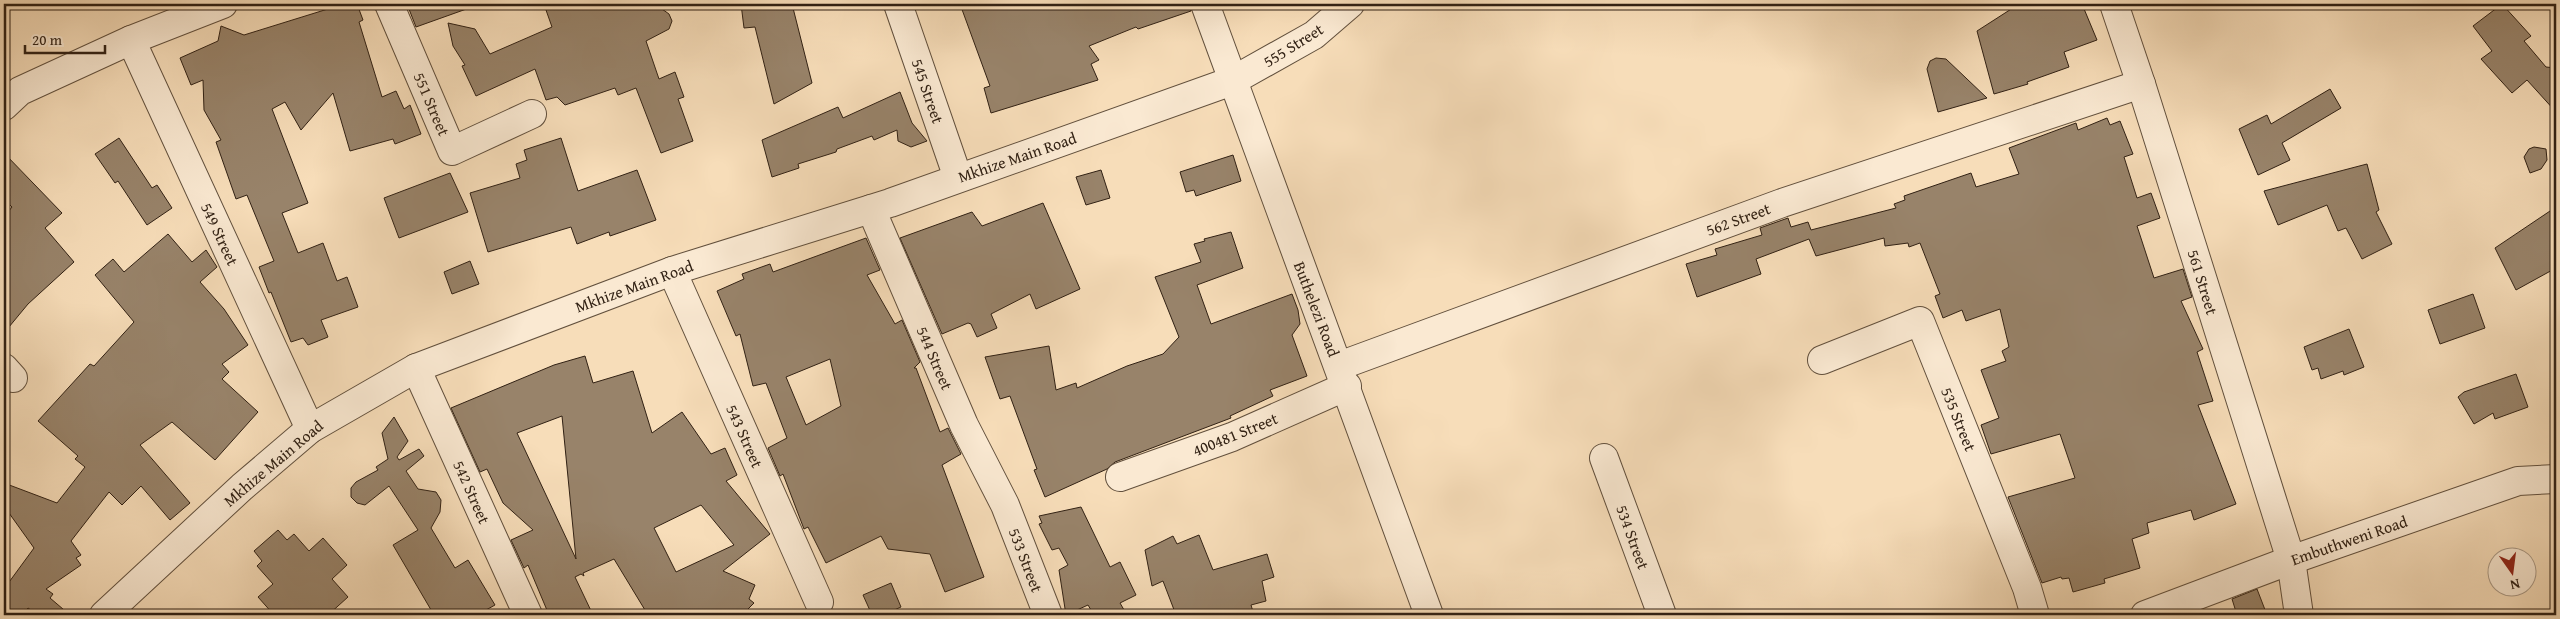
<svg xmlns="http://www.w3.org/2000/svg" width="2560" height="619" font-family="'Gentium Book Plus',serif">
<rect width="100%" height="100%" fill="#f7ddb9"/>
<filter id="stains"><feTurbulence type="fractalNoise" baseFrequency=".004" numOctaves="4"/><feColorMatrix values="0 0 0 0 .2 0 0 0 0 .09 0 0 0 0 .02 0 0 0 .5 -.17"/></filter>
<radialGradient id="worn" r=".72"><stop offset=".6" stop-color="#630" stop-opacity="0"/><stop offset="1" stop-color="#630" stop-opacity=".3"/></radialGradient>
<g fill="#98836a" stroke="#312114" fill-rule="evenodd">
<polygon points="330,4 357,4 363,20 359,22 382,97 396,91 404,109 410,105 421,134 395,144 393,139 350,151 333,93 301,130 285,102 272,109 308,203 282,213 298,253 323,243 337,281 347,277 358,307 321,320 328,337 308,345 303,338 291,342 271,292 269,293 259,267 274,261 247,195 236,199 216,142 221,140 204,110 203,80 191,85 180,58 218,41 221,26 244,35 331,8"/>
<polygon points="407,4 472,4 472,7 416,27"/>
<polygon points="564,4 645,4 646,6 662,9 669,14 672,21 669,29 646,41 659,79 675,72 684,97 678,99 693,141 661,153 636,88 618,95 615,88 565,105 557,97 546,100 535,69 476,96 462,66 465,65 453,46 448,23 475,29 490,54 552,27 546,10"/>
<polygon points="741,4 792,4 812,83 774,104 755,27 744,28"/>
<polygon points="960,4 1190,4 1191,11 1138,29 1136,27 1089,46 1099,60 1091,64 1098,80 991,113 984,88 990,86"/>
<polygon points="2019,4 2082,4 2097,40 2064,52 2069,67 2027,82 2028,84 1994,94 1977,31"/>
<polygon points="2502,4 2531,36 2524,41 2546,67 2556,68 2556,112 2527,80 2512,93 2481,59 2492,51 2473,26"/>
<polygon points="1936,58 1946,59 1987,98 1938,112 1927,69 1930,61"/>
<polygon points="2330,89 2341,108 2282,143 2290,160 2258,175 2239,129 2267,115 2271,124"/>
<polygon points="900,92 912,123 927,141 911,147 898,141 897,130 874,140 872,136 837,149 836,152 798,164 799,168 772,177 762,140 838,107 843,118"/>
<polygon points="2107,118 2110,125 2120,121 2133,154 2124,157 2137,198 2151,193 2160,218 2137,226 2154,278 2183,269 2192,297 2181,301 2203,349 2197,352 2213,401 2198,405 2236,504 2194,520 2191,510 2147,523 2149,533 2132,539 2140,568 2104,579 2105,583 2073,592 2069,578 2062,579 2061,577 2042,583 2008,497 2075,478 2060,434 1991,454 1981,425 1999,418 1981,370 2006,361 2002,351 2009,347 2000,309 1966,321 1962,310 1943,318 1935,296 1940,294 1920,243 1909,247 1908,243 1885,246 1884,238 1816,256 1809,239 1756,259 1761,274 1697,297 1686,264 1717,255 1715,249 1762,235 1760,228 1788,218 1791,227 1808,222 1811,230 1896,208 1894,204 1905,200 1904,196 1971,173 1976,187 2019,174 2009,148 2076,123 2078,130"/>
<polygon points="119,138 152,188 157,185 172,208 147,225 118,181 115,183 95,154"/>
<polygon points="561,138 578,191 637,170 656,220 610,236 609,232 577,244 571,227 488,252 470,193 520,178 516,164 527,160 524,150"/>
<polygon points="2534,147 2546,149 2547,160 2541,169 2530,173 2524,157 2529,149"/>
<polygon points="4,153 62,213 45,228 74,262 28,304 4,333 4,217 12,207 4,199"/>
<polygon points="1233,155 1241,181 1196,196 1194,190 1186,192 1180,172"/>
<polygon points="2367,164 2379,210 2376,212 2392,244 2362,259 2346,228 2338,231 2327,205 2278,225 2264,191"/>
<polygon points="1101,170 1110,198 1086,205 1076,177"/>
<polygon points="450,173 468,212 399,238 384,198"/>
<polygon points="1043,203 1080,289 1036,309 1030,294 991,314 997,328 977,337 971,324 968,323 942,334 900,238 972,212 982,226"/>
<polygon points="2556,207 2556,268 2516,290 2495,248"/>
<polygon points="1231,232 1243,268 1197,285 1211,324 1292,294 1298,310 1300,324 1292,335 1307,376 1270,390 1273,396 1230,416 1231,418 1115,462 1107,469 1045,497 1034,470 1037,469 1010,396 1000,399 985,357 1049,346 1056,390 1076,383 1077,388 1127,366 1163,354 1179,337 1155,277 1201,262 1194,244 1205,241 1204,239"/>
<polygon points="168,234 192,262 206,250 217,267 200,282 224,309 248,345 222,364 229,372 222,379 258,412 215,460 172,422 140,445 190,503 170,520 141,486 122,505 109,492 71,541 81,555 76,558 81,565 46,589 53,594 50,598 70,615 38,615 28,608 22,615 4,615 4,589 34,548 4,506 4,483 57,503 85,467 75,459 78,456 38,421 90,364 94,366 134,322 95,275 113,259 124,272"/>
<path d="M866 238 880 270 867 275 895 324 902 320 920 362 914 368H916L940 432 948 428 961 454 942 465 984 577 945 592 930 554 888 549 881 536 826 563 808 527 804 529 783 474 780 476 768 448 787 438 766 383 753 386 740 334 736 336 717 291 744 279 742 274 770 264 773 272ZM830 359 841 406 806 425 786 377Z"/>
<polygon points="470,261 479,284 452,294 444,272"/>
<polygon points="2473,294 2485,328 2440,344 2428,310"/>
<polygon points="2349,329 2364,367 2344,375 2343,371 2321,379 2318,368 2312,370 2304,347"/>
<path d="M585 356 593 383 633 371 652 433 682 412 711 454 725 448 737 475 726 481 770 534 723 571 755 585 749 599 754 603 742 615H648L614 559 583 573 584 576 581 574 575 577 593 615H549L528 565 524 568 511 540 533 530 503 503 487 469 480 472 451 408 554 365ZM562 416 576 559 517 433ZM701 505 734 545 676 572 654 528Z"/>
<polygon points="2516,374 2528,407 2495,419 2493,413 2474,424 2458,397 2464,392"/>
<polygon points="394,417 408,441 397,457 399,460 419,449 424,456 406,471 418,489 436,492 441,500 440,512 431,528 455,568 468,560 495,605 477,615 434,615 393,545 418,530 389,486 365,505 357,503 351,497 351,488 356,482 378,470 376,467 388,459 382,433"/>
<polygon points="1081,507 1110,567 1120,562 1136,595 1120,603 1127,615 1094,615 1088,605 1066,615 1059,570 1068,565 1059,548 1052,550 1039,524 1042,523 1039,516"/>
<polygon points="278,530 287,540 294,534 309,551 323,538 347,565 332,579 348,597 328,615 274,615 258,597 273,584 257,566 262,561 254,551"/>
<polygon points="1199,535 1213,570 1267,554 1274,577 1262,581 1266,601 1251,605 1254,615 1176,615 1163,581 1152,586 1145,550 1173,536 1177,544"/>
<polygon points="891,583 901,607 883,615 872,615 863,595"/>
<polygon points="2257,589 2267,615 2237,615 2232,599"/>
</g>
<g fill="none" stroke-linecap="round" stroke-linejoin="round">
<g stroke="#62503d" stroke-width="30">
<g id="street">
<polyline points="389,4 452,151 532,114"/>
<polyline points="898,4 958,178"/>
<polyline points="1205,4 1429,615"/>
<polyline points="2114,4 2141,84 2291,560 2299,615"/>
<polyline points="131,40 310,429"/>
<polyline points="4,106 20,91 131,40 223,4"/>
<polyline points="871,209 964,425 1005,505 1048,615"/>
<polyline points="672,271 819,602"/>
<polyline points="1822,360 1920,321 2027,588 2035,615"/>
<polyline points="1339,366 1782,203 2141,84"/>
<polyline points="4,368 13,378"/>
<polyline points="416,368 528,615"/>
<polyline points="1604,458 1662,615"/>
<polyline points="1120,477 1232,437 1347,386"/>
<polyline points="104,615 242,487 310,429 416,368 672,271 890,203 1232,81 1314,35 1350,4"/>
<polyline points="2145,615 2291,560 2518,481 2556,479"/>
</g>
</g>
<use href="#street" stroke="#fae9d2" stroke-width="28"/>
</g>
<g text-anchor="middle" stroke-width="4" stroke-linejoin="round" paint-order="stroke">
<g font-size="16" fill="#312114" stroke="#fae9d2">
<text transform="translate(1293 45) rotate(-32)" y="6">555 Street</text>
<text transform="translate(928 91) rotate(71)" y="6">545 Street</text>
<text transform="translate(432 104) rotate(67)" y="6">551 Street</text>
<text transform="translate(1017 157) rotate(-19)" y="6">Mkhize Main Road</text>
<text transform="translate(1738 219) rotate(-20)" y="6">562 Street</text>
<text transform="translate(220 234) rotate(65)" y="6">549 Street</text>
<text transform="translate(2203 282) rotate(73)" y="6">561 Street</text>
<text transform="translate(634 286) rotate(-20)" y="6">Mkhize Main Road</text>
<text transform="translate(1317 309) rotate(69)" y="6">Buthelezi Road</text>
<text transform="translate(935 358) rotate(67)" y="6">544 Street</text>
<text transform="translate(1959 419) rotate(68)" y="6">535 Street</text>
<text transform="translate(1235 434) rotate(-22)" y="6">400481 Street</text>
<text transform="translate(745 436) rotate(66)" y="6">543 Street</text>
<text transform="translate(273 463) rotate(-40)" y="6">Mkhize Main Road</text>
<text transform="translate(472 492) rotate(66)" y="6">542 Street</text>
<text transform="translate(1633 537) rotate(70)" y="6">534 Street</text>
<text transform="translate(2349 540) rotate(-19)" y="6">Embuthweni Road</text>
<text transform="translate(1026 560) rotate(69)" y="6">533 Street</text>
</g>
</g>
<rect width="2560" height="619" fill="none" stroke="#f7ddb9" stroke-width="20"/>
<rect x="5" y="5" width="2550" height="609" fill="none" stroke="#312114" stroke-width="2.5"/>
<rect x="10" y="10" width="2540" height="599" fill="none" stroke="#312114"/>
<g transform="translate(2512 572) rotate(166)"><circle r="24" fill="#fae9d2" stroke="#aa9986"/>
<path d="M0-4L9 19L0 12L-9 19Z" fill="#8f2418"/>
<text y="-8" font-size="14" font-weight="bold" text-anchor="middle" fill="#312114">N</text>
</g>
<path d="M25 45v8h80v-8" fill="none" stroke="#312114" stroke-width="2.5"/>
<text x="32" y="45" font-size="15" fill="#312114" stroke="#fae9d2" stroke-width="4" paint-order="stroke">20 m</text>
<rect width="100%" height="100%" filter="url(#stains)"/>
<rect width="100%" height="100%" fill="url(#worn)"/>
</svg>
